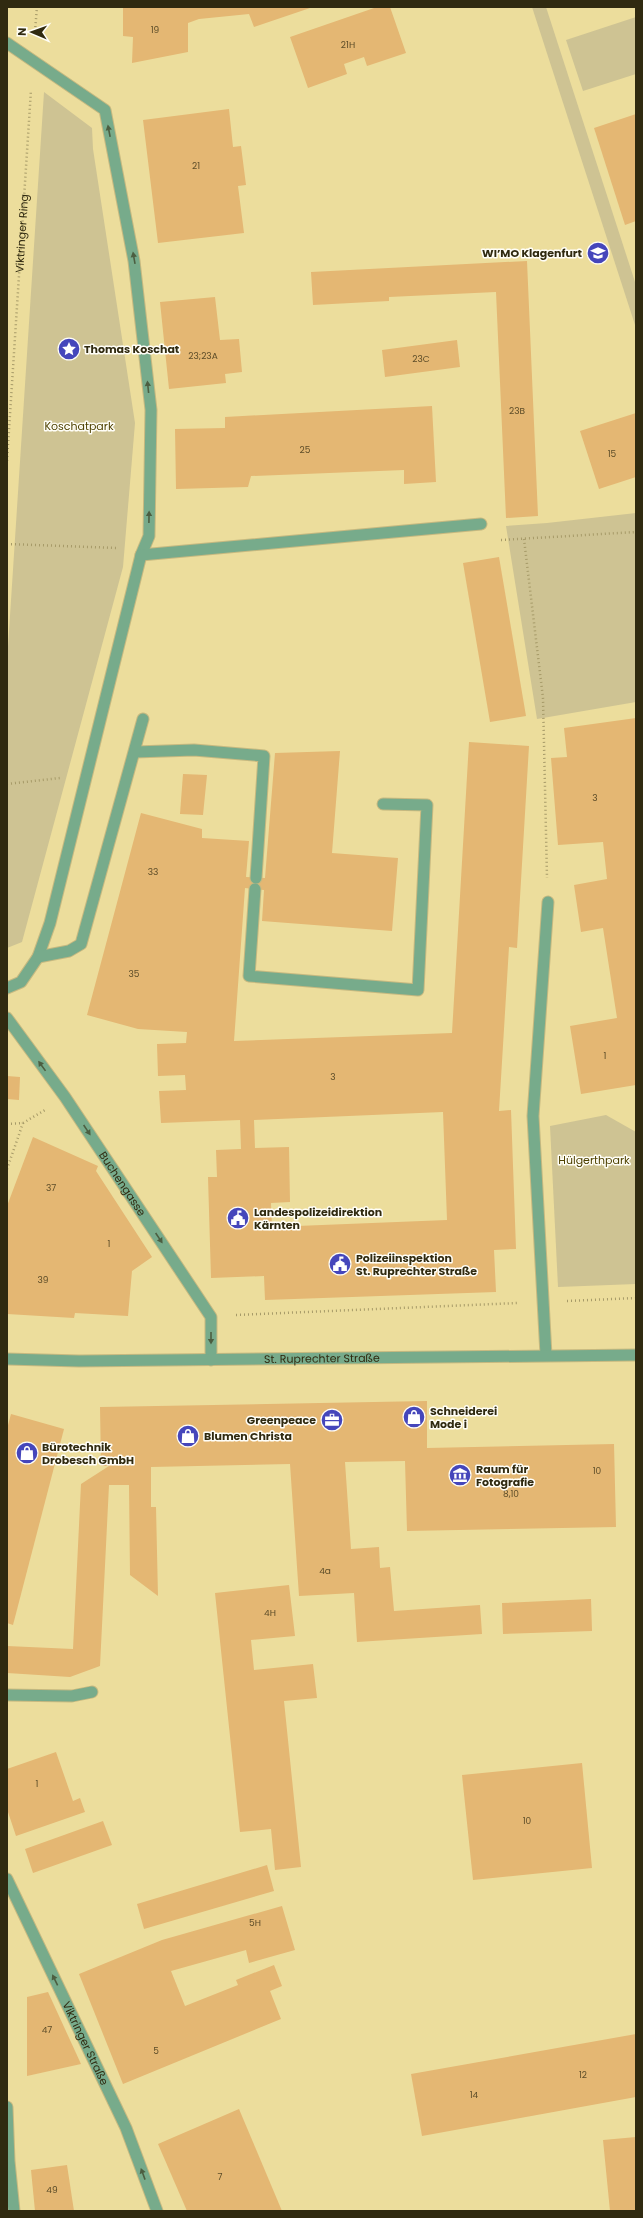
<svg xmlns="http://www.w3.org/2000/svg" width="643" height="2218" font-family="Poppins,sans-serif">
<rect width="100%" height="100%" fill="#ecdd9c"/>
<g fill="#cec393">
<polygon points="532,7 546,7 636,285 636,328"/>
<polygon points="636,17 636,74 583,91 566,40"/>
<polygon points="44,92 92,128 93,149 135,423 123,567 22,942 7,948 7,662"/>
<polygon points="636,513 636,702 537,719 506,526 547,523"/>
<polygon points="606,1115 636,1132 636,1284 558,1287 550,1126"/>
</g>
<g fill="#e4b773" fill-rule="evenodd">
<polygon points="123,7 313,7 254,27 249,14 199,19 188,23 188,52 132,63 133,37 123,36"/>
<polygon points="377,7 390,7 406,53 367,66 364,57 344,64 347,74 308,88 290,37"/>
<polygon points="229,109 233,147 241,146 246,185 238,186 244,233 158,243 143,120"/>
<polygon points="636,114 636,221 625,225 594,128"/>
<polygon points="527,261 538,516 506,518 496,292 389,297 389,301 313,305 311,272"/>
<polygon points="215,297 220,340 239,339 242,372 225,374 226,383 169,389 160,302"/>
<polygon points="457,340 460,367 385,377 382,350"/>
<polygon points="432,406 436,482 404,484 404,470 251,476 248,487 176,489 175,429 225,428 225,417"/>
<polygon points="636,413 636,477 599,489 580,431"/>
<polygon points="499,557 526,716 490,722 463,563"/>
<polygon points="636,718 636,1085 581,1094 570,1026 617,1018 603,928 581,932 574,885 607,879 603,842 558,845 551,758 567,757 564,728"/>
<path d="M469 742 529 746 517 948 509 947 499 1111 511 1110 516 1249 494 1250 496 1292 265 1300 264 1276 211 1278 208 1177H217L216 1150 241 1149 240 1120 161 1123 159 1091 186 1090 185 1075 158 1076 157 1044 186 1043 187 1032 138 1029 87 1015 141 813 202 829V838L249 841 246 877 265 878 275 753 340 751 332 853 398 858 392 931 262 921 264 890 245 888 234 1041 452 1033ZM443 1112 447 1220 272 1227 271 1203 290 1202 289 1147 255 1148 254 1120Z"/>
<polygon points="183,774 207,775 203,815 180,814"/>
<polygon points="7,1076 20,1077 19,1100 7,1099"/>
<polygon points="33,1137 98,1166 96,1171 152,1257 132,1271 128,1316 75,1313 74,1318 7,1314 7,1206"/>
<polygon points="427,1401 427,1448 614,1444 616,1527 407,1531 405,1461 345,1462 351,1549 379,1547 380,1568 390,1567 394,1611 480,1605 482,1634 357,1642 354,1593 299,1596 290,1464 151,1467 151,1507 156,1507 158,1596 130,1575 129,1485 109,1485 100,1666 70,1677 7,1673 7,1646 73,1649 81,1484 109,1466 101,1466 100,1407"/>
<polygon points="11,1414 64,1429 13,1625 7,1623 7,1429"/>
<polygon points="289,1585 295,1636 251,1640 254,1670 313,1664 317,1698 284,1701 301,1867 275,1870 271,1829 240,1832 215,1593"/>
<polygon points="591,1599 592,1631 503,1634 502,1603"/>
<polygon points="56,1752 73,1801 80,1798 85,1812 16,1836 7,1809 7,1769"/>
<polygon points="582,1763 592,1868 473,1880 462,1775"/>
<polygon points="103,1821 112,1845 33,1873 25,1849"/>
<polygon points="267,1865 274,1891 144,1929 137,1904"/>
<polygon points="282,1906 295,1950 249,1963 246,1950 171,1971 185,2006 238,1985 236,1980 274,1965 282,1986 270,1991 281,2019 123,2084 79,1974 162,1940"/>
<polygon points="48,1992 81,2064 27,2076 27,1997"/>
<polygon points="636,2034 636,2097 422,2136 411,2074"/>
<polygon points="239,2109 282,2211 187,2211 158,2144"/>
<polygon points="636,2137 636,2211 610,2211 603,2140"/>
<polygon points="67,2165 74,2211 35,2211 31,2170"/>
</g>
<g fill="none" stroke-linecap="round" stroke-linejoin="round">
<g stroke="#c6b980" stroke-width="13">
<g id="service">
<polyline points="7,43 105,110 134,261 151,410 149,536 141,555 50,923 38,957 21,982 7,988"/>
<polyline points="141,555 481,524"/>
<polyline points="135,752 194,750 264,756 256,878"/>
<polyline points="255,889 249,976 418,990 427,805 383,804"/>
<polyline points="38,957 69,951 81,944 143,719"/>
<path id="s2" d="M7 1018 65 1097 211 1317V1360"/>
<polyline points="546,1355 533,1116 548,902"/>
<polyline points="7,1695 72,1696 92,1692"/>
</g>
</g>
<g stroke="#c6b980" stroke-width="13">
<g id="minor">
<path id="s3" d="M7 1879 126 2128 157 2211"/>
<polyline points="7,2107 9,2161 14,2211"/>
</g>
</g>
<g stroke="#c6b980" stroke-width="13">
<g id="tertiary">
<path id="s4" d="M7 1359 79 1361 636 1355"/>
</g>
</g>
<g stroke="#a69a68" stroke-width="2.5" stroke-dasharray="1 3" stroke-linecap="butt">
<polyline points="35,31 37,7"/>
<path id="s1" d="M7 461 31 90"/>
<polyline points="524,539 543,698 547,878"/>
<polyline points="501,540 636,532"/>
<polyline points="7,544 118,548"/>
<polyline points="7,784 60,778"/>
<polyline points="7,1124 23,1123 45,1110"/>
<polyline points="7,1169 23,1123"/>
<polyline points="567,1301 636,1298"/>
<polyline points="236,1315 518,1303"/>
</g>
<use href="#service" stroke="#77ab8b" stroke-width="11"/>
<use href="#minor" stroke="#77ab8b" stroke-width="11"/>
<use href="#tertiary" stroke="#77ab8b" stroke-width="11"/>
</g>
<defs><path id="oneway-solid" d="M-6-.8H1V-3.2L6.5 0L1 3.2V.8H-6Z"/></defs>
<g fill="#4c5e41">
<use href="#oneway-solid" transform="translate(109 131) rotate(-101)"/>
<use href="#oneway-solid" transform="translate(134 258) rotate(-100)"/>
<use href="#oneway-solid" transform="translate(148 387) rotate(-96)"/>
<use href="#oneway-solid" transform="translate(149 517) rotate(-89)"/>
<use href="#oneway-solid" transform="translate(42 1066) rotate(-126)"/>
<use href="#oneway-solid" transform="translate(87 1130) rotate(56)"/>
<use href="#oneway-solid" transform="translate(159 1238) rotate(56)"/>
<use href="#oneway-solid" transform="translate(211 1338) rotate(90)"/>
<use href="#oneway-solid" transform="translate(55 1980) rotate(-116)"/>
<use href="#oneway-solid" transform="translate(143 2174) rotate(-110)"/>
</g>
<defs>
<g id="school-disc" transform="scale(1.15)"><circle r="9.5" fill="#4546bb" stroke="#fffef7"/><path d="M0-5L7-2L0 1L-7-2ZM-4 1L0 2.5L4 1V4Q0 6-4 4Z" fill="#fff"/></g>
<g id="sight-disc" transform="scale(1.15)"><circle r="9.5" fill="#4546bb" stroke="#fffef7"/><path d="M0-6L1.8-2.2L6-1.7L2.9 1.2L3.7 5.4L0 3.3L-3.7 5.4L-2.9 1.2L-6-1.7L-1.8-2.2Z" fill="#fff"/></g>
<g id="civic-disc" transform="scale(1.15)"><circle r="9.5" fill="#4546bb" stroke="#fffef7"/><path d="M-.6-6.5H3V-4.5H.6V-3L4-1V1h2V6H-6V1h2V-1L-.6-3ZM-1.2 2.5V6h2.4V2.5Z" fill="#fff"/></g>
<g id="shop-disc" transform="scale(1.15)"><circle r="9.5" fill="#4546bb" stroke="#fffef7"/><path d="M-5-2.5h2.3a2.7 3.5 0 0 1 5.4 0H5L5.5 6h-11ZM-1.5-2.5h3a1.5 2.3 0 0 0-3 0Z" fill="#fff"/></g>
<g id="office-disc" transform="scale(1.15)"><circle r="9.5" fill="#4546bb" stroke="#fffef7"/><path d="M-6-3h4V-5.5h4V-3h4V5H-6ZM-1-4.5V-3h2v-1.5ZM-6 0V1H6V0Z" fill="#fff"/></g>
<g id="museum-disc" transform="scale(1.15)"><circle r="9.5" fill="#4546bb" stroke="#fffef7"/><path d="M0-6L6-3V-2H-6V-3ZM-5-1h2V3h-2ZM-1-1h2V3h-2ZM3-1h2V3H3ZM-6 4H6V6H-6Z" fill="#fff"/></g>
</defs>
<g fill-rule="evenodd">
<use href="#school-disc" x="598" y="253"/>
<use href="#sight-disc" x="69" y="349"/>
<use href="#civic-disc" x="238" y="1218"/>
<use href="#civic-disc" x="340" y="1264"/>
<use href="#shop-disc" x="414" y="1417"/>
<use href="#office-disc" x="332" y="1420"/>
<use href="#shop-disc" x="188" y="1436"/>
<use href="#shop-disc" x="27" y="1453"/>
<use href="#museum-disc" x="460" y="1475"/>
</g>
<g text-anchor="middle" stroke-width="3" stroke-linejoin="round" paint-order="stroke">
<g font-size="9" fill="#5d4d29">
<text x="155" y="33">19</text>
<text x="348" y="48">21H</text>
<text x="196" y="169">21</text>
<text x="203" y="359">23;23A</text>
<text x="421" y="362">23C</text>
<text x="517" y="414">23B</text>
<text x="305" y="453">25</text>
<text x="612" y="457">15</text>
<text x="595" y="801">3</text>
<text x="153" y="875">33</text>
<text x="134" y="977">35</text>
<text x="605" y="1059">1</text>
<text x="333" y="1080">3</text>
<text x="51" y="1191">37</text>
<text x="109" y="1247">1</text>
<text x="43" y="1283">39</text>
<text x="597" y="1474">10</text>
<text x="511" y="1497">8,10</text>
<text x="325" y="1574">4a</text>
<text x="270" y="1616">4H</text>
<text x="37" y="1787">1</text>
<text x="527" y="1824">10</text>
<text x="255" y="1926">5H</text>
<text x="47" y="2033">47</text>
<text x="156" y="2054">5</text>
<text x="583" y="2078">12</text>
<text x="474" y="2098">14</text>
<text x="220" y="2180">7</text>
<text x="52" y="2193">49</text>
</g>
<g font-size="11" fill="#302a10" stroke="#fffef7">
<text dy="4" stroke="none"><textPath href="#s1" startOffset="228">Viktringer Ring</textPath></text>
<text dy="4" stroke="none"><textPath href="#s2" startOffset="202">Buchengasse</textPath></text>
<text dy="4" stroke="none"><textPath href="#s4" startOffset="315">St. Ruprechter Straße</textPath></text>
<text dy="4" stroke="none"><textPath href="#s3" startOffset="182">Viktringer Straße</textPath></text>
</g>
<g font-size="11" font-weight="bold" fill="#302a10" stroke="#fffef7" text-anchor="start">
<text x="582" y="257" text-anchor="end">WI’MO Klagenfurt</text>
<text x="84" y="353">Thomas Koschat</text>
<text x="254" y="1216">Landespolizeidirektion<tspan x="254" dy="13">Kärnten</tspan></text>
<text x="356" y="1262">Polizeiinspektion<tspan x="356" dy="13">St. Ruprechter Straße</tspan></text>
<text x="430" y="1415">Schneiderei<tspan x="430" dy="13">Mode i</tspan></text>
<text x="316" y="1424" text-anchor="end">Greenpeace</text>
<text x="204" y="1440">Blumen Christa</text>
<text x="42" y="1451">Bürotechnik<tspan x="42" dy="13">Drobesch GmbH</tspan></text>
<text x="476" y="1473">Raum für<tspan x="476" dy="13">Fotografie</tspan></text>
</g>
<g font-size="11" fill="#4e4100" stroke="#fffef7">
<text x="79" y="430">Koschatpark</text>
<text x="594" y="1164">Hülgerthpark</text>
</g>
</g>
<rect width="643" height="2218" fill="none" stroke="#302a10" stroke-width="16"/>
<g transform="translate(32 32) rotate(272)" stroke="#fffef7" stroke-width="3" paint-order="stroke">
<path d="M0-3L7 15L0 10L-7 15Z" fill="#302a10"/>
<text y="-6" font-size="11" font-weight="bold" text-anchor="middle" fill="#302a10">N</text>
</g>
</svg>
